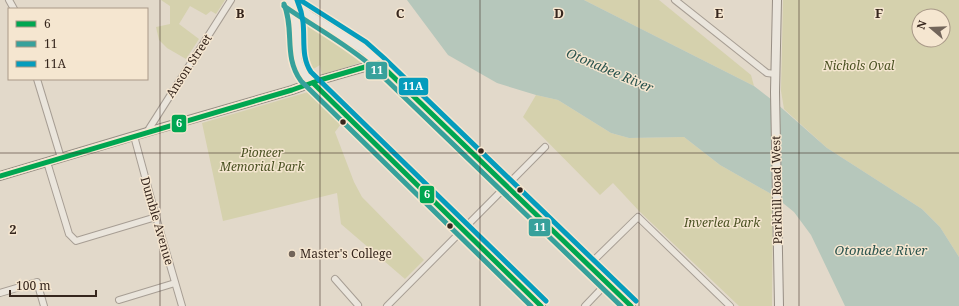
<svg xmlns="http://www.w3.org/2000/svg" width="959" height="306" font-family="'Noto Serif',serif">
<rect width="100%" height="100%" fill="#e2d9ca"/>
<g fill="#d5d1ad" fill-rule="evenodd">
<polygon points="161,0 225,0 216,14 211,11 206,15 190,6 179,24 199,39 186,59 167,48 159,40 156,27 170,24 170,6"/>
<polygon points="584,0 659,0 751,75 754,86"/>
<path d="M783 0H959V257L940 227 922 209 827 148 784 109 781 91ZM919 16H943V40H919Z"/>
<path d="M304 20 365 61 322 75 320 65 310 71C301 57 303 36 304 20Z"/>
<polygon points="308,92 341,124 335,132 354,182 362,197 424,260 405,279 341,224 337,193 223,221 202,123"/>
<polygon points="536,95 558,100 611,133 629,138 684,137 720,165 773,195 772,306 739,306 639,211 613,183 600,195 523,117"/>
</g>
<polygon fill="#b6c7bb" points="407,0 584,0 754,86 776,103 827,148 922,209 940,227 959,257 959,306 845,306 811,235 794,212 773,195 720,165 684,137 629,138 611,133 558,100 536,95 497,83 448,55"/>
<g fill="none" stroke-linecap="round" stroke-linejoin="round">
<g stroke="#a79e94" stroke-width="8">
<g id="street">
<polyline points="9,0 14,9"/>
<polyline points="675,0 767,73 775,74"/>
<polyline points="37,79 61,158"/>
<polyline points="147,132 231,0"/>
<polyline points="134,136 156,217 182,306"/>
<polyline points="47,162 69,234 76,241 156,217"/>
<polyline points="589,265 638,217 730,306"/>
<polyline points="335,279 358,305"/>
<polyline points="0,293 37,282 44,306"/>
<polyline points="119,300 175,283"/>
<polyline points="387,306 545,147"/>
<polyline points="585,306 607,283"/>
</g>
</g>
<g stroke="#978e84" stroke-width="10">
<g id="secondary">
<polyline points="288,0 312,17 362,48 379,63 631,306"/>
<polyline points="777,0 775,92 779,306"/>
<path d="M290 1C293 8 295 15 296 23 298 47 291 66 313 83L541 306"/>
<polyline points="0,176 147,132 292,90 320,80 379,63"/>
</g>
</g>
<use href="#street" stroke="#eae5dc" stroke-width="6"/>
<use href="#secondary" stroke="#eae5dc" stroke-width="8"/>
<g stroke="#f5e6d0" stroke-width="8">
<g id="bus-1">
<polyline points="313,83 541,306"/>
<polyline points="0,176 292,90 320,80 379,63 631,306"/>
</g>
</g>
<g stroke="#f5e6d0" stroke-width="8">
<g id="bus-2">
<path d="M284 4C295 31 283 56 301 81L531 306"/>
<path d="M284 6C314 27 347 44 374 68L621 306"/>
</g>
</g>
<g stroke="#f5e6d0" stroke-width="8">
<g id="bus-3">
<path d="M297 0C300 7 302 14 303 22 305 40 301 57 311 72L546 301"/>
<polyline points="300,0 366,42 384,58 636,301"/>
</g>
</g>
<use href="#bus-1" stroke="#00a651" stroke-width="5"/>
<use href="#bus-2" stroke="#37a19b" stroke-width="5"/>
<use href="#bus-3" stroke="#059cbc" stroke-width="5"/>
</g>
<path fill="none" stroke="#36261d" stroke-width="1" stroke-opacity="0.55" d="M160 0V306M320 0V306M480 0V306M639 0V306M799 0V306M0 153H959"/>
<g fill="#36261d" stroke="#f5e6d0" stroke-width="1.5">
<circle cx="343" cy="122" r="3.5"/>
<circle cx="481" cy="151" r="3.5"/>
<circle cx="520" cy="190" r="3.5"/>
<circle cx="450" cy="226" r="3.5"/>
</g>
<circle fill="#72655a" stroke="#f5e6d0" stroke-width="1.5" cx="292" cy="254" r="4"/>
<g text-anchor="middle" stroke-width="3" stroke-linejoin="round" paint-order="stroke">
<g font-size="12" fill="#36261d" stroke="#f5e6d0">
<text transform="translate(189 66) rotate(-57)" y="4">Anson Street</text>
<text transform="translate(777 190) rotate(-91)" y="4">Parkhill Road West</text>
<text transform="translate(157 221) rotate(74)" y="4">Dumble Avenue</text>
</g>
<g font-size="12" font-style="italic" fill="#4b5223" stroke="#f5e6d0">
<text x="859" y="70">Nichols Oval</text>
<text x="262" y="157">Pioneer<tspan x="262" dy="14">Memorial Park</tspan></text>
<text x="722" y="227">Inverlea Park</text>
</g>
<g font-size="12" fill="#36261d" stroke="#f5e6d0" text-anchor="start">
<text x="300" y="258">Master's College</text>
</g>
<g font-size="13" font-style="italic" fill="#2c554f" stroke="#f5e6d0">
<text transform="translate(610 70) rotate(23)" y="5">Otonabee River</text>
<text x="881" y="255">Otonabee River</text>
</g>
</g>
<g font-size="13" text-anchor="middle" font-weight="bold" fill="#36261d" stroke="#f5e6d0" stroke-width="3" stroke-linejoin="round" paint-order="stroke">
<text x="240" y="18">B</text>
<text x="400" y="18">C</text>
<text x="559" y="18">D</text>
<text x="719" y="18">E</text>
<text x="879" y="18">F</text>
<text x="13" y="234">2</text>
</g>
<g stroke="#f5e6d0" stroke-width="1.5">
<rect x="365" y="61" width="23" height="19" rx="4" fill="#37a19b"/>
<rect x="398" y="77" width="31" height="19" rx="4" fill="#059cbc"/>
<rect x="171" y="114" width="16" height="19" rx="4" fill="#00a651"/>
<rect x="419" y="185" width="16" height="19" rx="4" fill="#00a651"/>
<rect x="528" y="218" width="23" height="19" rx="4" fill="#37a19b"/>
</g>
<g font-size="11" text-anchor="middle" font-weight="bold" fill="#fff">
<text x="377" y="74">11</text>
<text x="413" y="90">11A</text>
<text x="179" y="127">6</text>
<text x="427" y="198">6</text>
<text x="540" y="231">11</text>
</g>
<rect x="8" y="8" width="140" height="72" fill="#f5e6d0" stroke="#a99988"/>
<rect x="16" y="21" width="20" height="6" fill="#00a651" stroke="#a99988"/>
<text x="44" y="28" font-size="12" fill="#36261d">6</text>
<rect x="16" y="41" width="20" height="6" fill="#37a19b" stroke="#a99988"/>
<text x="44" y="48" font-size="12" fill="#36261d">11</text>
<rect x="16" y="61" width="20" height="6" fill="#059cbc" stroke="#a99988"/>
<text x="44" y="68" font-size="12" fill="#36261d">11A</text>
<g transform="translate(931 28) rotate(289)"><circle r="19" fill="#f5e6d0" stroke="#a99988"/>
<path d="M0-3L7 15L0 10L-7 15Z" fill="#72655a"/>
<text y="-6" font-size="11" font-weight="bold" text-anchor="middle" fill="#36261d">N</text>
</g>
<path d="M10 290v6h86v-6" fill="none" stroke="#36261d" stroke-width="2"/>
<text x="16" y="290" font-size="12" fill="#36261d" stroke="#f5e6d0" stroke-width="3" paint-order="stroke">100 m</text>
</svg>
